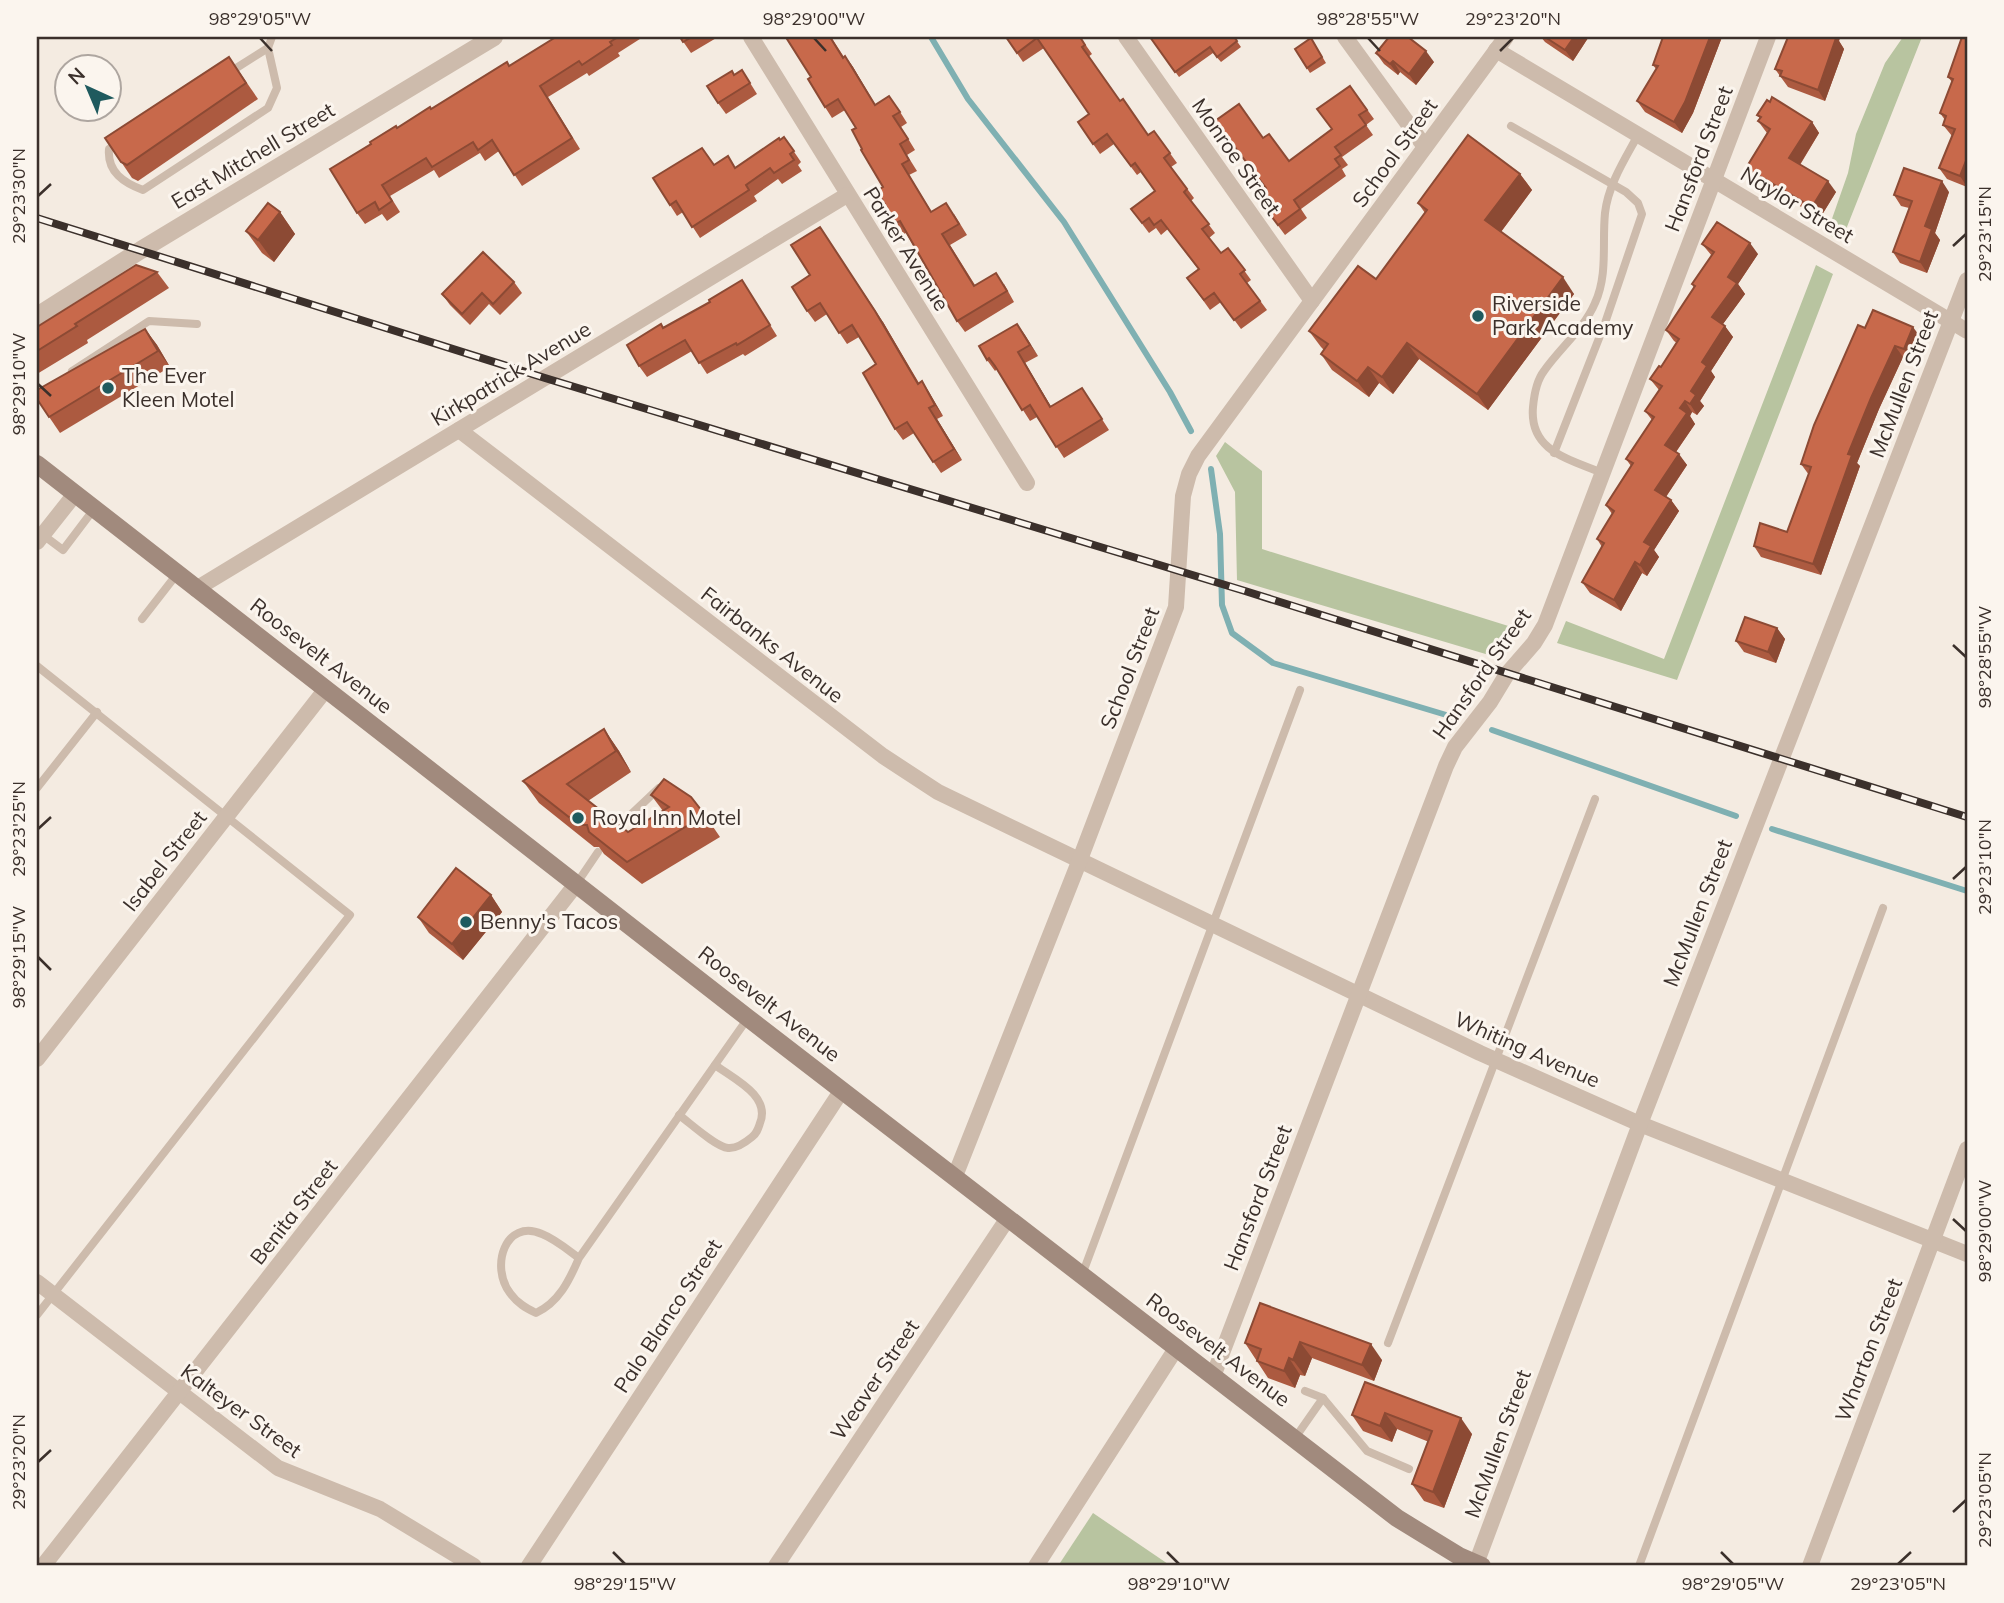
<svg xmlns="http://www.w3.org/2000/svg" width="2004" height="1603" font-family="Mulish,sans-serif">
<rect width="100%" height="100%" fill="#f4ebe1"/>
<g fill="#b8c4a0">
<polygon points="1903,37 1922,37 1841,242 1827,233 1848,173 1856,134 1885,63"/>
<polygon points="1816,265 1833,274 1677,680 1557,643 1566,621 1664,659"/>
<polygon points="1225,442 1262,471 1262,549 1518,629 1499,658 1237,580 1235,492 1216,456"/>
<polygon points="1093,1513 1171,1566 1058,1566"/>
</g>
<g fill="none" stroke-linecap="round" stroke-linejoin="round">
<g stroke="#7fb0b2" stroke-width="6">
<polyline points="931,37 968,99 1064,222 1170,392 1191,431"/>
<polyline points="1211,469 1220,534 1222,605 1232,633 1273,663 1453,717"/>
<polyline points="1492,730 1736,816"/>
<polyline points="1772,829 1967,891"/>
</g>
<g stroke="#cdbbac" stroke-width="8">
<polyline points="230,72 268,48"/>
<polyline points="1511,126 1626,192 1638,203 1642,214 1605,323 1554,453"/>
<path d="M119 143 109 149C107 172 124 183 143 190L268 108 277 88 268 48 272 37"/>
<polyline points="72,371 149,321 197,324"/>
<path d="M1602 473C1569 459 1529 451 1533 407 1534 396 1537 380 1544 371 1560 348 1584 329 1595 303 1608 275 1602 243 1605 213 1608 185 1625 159 1638 135"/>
<polyline points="43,535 63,550 94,509"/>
<polyline points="142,619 177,574"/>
<polyline points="37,666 350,915 37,1315"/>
<polyline points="37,788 97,712"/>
<polyline points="623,822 659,788"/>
<polyline points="577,883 598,852"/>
<path d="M679 1115C690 1123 716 1147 728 1148 737 1149 746 1142 752 1137 757 1133 758 1129 760 1123 771 1096 734 1079 715 1065"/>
<path d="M579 1258C568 1250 555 1239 542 1234 505 1218 490 1267 510 1293 517 1303 526 1308 536 1313 559 1302 569 1281 579 1258L748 1018"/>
<polyline points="1082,1275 1300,690"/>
<polyline points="1388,1343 1595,799"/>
<polyline points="1323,1398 1367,1451 1409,1469"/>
<polyline points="1295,1438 1323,1398 1305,1391"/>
<polyline points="1639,1566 1883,908"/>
</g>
<g stroke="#cdbbac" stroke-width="16">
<polyline points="751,37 1027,483"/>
<polyline points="1126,37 1312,301"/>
<polyline points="1345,37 1425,147"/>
<polyline points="1496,50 1967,331"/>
<polyline points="459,430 883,756 938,792 1480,1053 1640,1124 1967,1254"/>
<polyline points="37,542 75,494"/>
<polyline points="196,589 847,195"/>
<polyline points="37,1059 326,689"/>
<polyline points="955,1176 1079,862 1176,607 1183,496 1189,474 1198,456 1506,37"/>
<polyline points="37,1282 278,1468 380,1509 474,1566"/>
<polyline points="1214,1374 1446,766 1455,747 1490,702 1507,674 1534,643 1545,625 1768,37"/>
<polyline points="1476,1564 1640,1124 1967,280"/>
<polyline points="43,1566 577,883"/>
<polyline points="529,1566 842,1090"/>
<polyline points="776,1566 1008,1218"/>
<polyline points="1036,1566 1177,1347"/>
<polyline points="1810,1566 1967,1149"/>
</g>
<polyline stroke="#cdbbac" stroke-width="18" points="37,316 141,250 494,37"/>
<polyline stroke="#a18a7d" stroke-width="18" points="37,464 748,1018 1397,1518 1459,1556 1482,1566"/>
<g stroke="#3b302b" stroke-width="8">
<polyline id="rail" points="37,218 545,378 1245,591 1967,817"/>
</g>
<use href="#rail" stroke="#fbf5ee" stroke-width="5" stroke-dasharray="16" stroke-linecap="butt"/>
</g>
<g fill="#ac5a40">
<polygon points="556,37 643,37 618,53 620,56 589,76 587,73 548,97 580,149 522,186 499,151 485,161 480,153 439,178 434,170 390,196 400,212 387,221 382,214 365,224 357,213 397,128 509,66"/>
<polygon points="680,37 718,37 691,53"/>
<polygon points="831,37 844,57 845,56 853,67 875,105 897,107 907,123 901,127 915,150 907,155 917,171 909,175 931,211 954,214 967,235 950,245 975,285 1004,284 1014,302 965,332 957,321 906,233 904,234 896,223 883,187 862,149 856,128 845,110 832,118 825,107 811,77"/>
<polygon points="1006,37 1080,37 1092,54 1088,57 1120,101 1148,135 1154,131 1177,163 1171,167 1194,198 1191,201 1215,233 1209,238 1221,253 1228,248 1251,280 1247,283 1267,310 1241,329 1221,302 1210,310 1187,278 1198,269 1168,229 1161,235 1156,228 1149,233 1131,209 1155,191 1141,172 1137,175 1114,144 1100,154 1078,122 1089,114 1044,48 1023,62"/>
<polygon points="1150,37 1241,37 1236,40 1241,47 1221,62 1213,53 1179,77"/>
<polygon points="1541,37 1587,37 1588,38 1573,61 1545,42"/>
<polygon points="1663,37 1722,37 1693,113 1682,133 1645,112 1637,101 1656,69 1653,65"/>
<polygon points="1788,37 1840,37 1839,41 1844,49 1825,101 1788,87 1775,69"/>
<polygon points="1967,37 1967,187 1947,179 1939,168 1952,136 1943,125 1945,120 1940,113 1952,82 1948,77"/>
<polygon points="1311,38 1326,63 1310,73 1295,49"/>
<polygon points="1376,53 1434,62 1416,85 1400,72 1398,75 1384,64"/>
<polygon points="229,57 258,99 138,181 132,178 105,138"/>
<polygon points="742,70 757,94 726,114 718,103 735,75"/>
<polygon points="1350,86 1374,119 1366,125 1373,135 1342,157 1348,165 1342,169 1346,176 1301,209 1307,218 1285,235 1256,196 1266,189 1263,138 1289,161 1332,130"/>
<polygon points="1757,115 1812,122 1819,133 1800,165 1836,192 1820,218 1754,179 1746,168 1767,133 1758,121 1760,118"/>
<polygon points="784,137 801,162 798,165 802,171 782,184 778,179 754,196 757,201 700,238 683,212 677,216 670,205 714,165 736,168"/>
<polygon points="1520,174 1532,190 1501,232 1574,294 1488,410 1419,359 1393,394 1379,383 1369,397 1332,370 1321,354 1324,350 1321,347 1309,331 1376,279 1425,213 1418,203"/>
<polygon points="1949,192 1935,233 1940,240 1927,273 1900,263 1893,252 1909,208 1901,206 1894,195"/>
<polygon points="280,212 295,234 274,262 262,253 246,231"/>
<polygon points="1702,244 1758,254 1738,284 1745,294 1723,324 1733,337 1711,371 1715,377 1700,401 1704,406 1697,415 1692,412 1690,416 1695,424 1676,452 1687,465 1666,497 1671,500 1679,511 1654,550 1659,557 1647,576 1642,573 1621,611 1590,593 1582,582 1602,547 1597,539 1612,514 1606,505 1631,466 1626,459 1652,420 1645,411 1659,390 1650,379 1661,367 1677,343 1674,341 1666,330 1694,288 1692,284 1712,256"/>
<polygon points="157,272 169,288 87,340 88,343 37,374 37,327"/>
<polygon points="810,275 883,322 919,383 922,381 943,416 937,419 962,460 941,473 914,433 903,440 895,429 876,364 859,337 847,344 827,314 815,322 807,311"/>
<polygon points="742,280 777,336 745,356 743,354 707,374 692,351 647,377 639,366 664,328 710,302"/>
<polygon points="514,282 522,293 500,315 489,304 470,325 450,305 442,294"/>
<polygon points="1017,324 1038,356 1025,363 1051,407 1089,399 1109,430 1064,458 1037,417 1030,421 997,369 995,371 987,360"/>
<polygon points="1865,328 1921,338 1911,360 1903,357 1879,409 1857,463 1860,466 1821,575 1761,557 1754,546 1787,532 1809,475 1801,464"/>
<polygon points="145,329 157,345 170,367 60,433 37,399"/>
<polygon points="1777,628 1785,639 1776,663 1744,652 1736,641"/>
<polygon points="604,729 619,751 631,772 588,801 628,832 663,811 651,795 705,815 720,837 642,884 604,854 599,847 594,847 539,803 523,781"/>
<polygon points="491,895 502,912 463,960 429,933 418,917"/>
<polygon points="1260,1303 1382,1360 1374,1381 1312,1358 1305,1376 1300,1375 1295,1388 1268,1378 1245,1343"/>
<polygon points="1365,1382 1472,1434 1444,1508 1424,1501 1412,1484 1429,1442 1397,1429 1392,1442 1363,1431 1352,1415"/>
</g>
<g fill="#8c4a34">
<polygon points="1574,37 1587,37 1588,38 1573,61 1565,50"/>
<polygon points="1710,37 1722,37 1693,113 1682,133 1674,122"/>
<polygon points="1830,37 1840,37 1839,41 1844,49 1825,101 1818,90"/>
<polygon points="1426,51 1434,62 1416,85 1409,74"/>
<polygon points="845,56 853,67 882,116 875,105"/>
<polygon points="1393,61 1400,72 1398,75 1390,64"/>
<polygon points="1812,122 1819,133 1797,169 1789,158"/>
<polygon points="1967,158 1967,187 1960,176"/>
<polygon points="1520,174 1532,190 1497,237 1485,220"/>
<polygon points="1828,181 1836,192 1820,218 1812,207"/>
<polygon points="1942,181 1949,192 1935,233 1940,240 1927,273 1920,262 1925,226"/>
<polygon points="280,212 295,234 274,262 258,240"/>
<polygon points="827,238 883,322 925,395 918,384"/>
<polygon points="1750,243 1758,254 1738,284 1745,294 1720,328 1712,317 1728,277"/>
<polygon points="1563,277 1574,294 1488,410 1477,394"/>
<polygon points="1017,324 1025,335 1038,356 1030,345"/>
<polygon points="1725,326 1733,337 1711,371 1715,377 1700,401 1704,406 1697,415 1690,404 1691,391 1702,362"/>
<polygon points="1913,327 1921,338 1911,360 1904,349"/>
<polygon points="145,329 157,345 170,367 158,351"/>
<polygon points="1407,343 1419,359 1393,394 1382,377"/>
<polygon points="1895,346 1903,357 1879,409 1857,463 1860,466 1821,575 1813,564 1848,454 1871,398"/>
<polygon points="1018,352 1025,363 1058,418 1050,407"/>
<polygon points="1368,367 1379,383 1369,397 1357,381"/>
<polygon points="922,381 929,392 943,416 935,405"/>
<polygon points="1685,401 1692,412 1690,416 1695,424 1673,456 1665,445 1680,408"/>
<polygon points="929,408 937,419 962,460 954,449"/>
<polygon points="1679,454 1687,465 1663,501 1655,490"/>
<polygon points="1671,500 1679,511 1654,550 1659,557 1647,576 1640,565 1644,542"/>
<polygon points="1635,562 1642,573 1621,611 1614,600"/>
<polygon points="1777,628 1785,639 1776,663 1768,652"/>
<polygon points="604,729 619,751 631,772 616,751"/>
<polygon points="491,895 502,912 463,960 452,944"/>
<polygon points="1300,1342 1312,1358 1305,1376 1293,1360"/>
<polygon points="1371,1344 1382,1360 1374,1381 1362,1365"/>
<polygon points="1289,1358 1300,1375 1295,1388 1284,1371"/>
<polygon points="1385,1413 1397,1429 1392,1442 1380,1426"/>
<polygon points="1461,1418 1472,1434 1444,1508 1433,1492"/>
</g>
<g fill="#c8694b" stroke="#8c4a34" stroke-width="2">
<polygon points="556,37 618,37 610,42 612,45 582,65 579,61 540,86 572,138 514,175 492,140 478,150 473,142 432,167 426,158 382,185 392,201 379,210 375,202 357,213 330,169 371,144 370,142 396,126 397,128 430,107 431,109 507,62 509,66"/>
<polygon points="680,37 692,37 683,42"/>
<polygon points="790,37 830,37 843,58 845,56 875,105 889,96 900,112 893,116 908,139 900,144 909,160 902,164 931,212 946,203 959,224 942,234 974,286 996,273 1007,291 957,321 900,221 896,223 877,191 883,187 861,150 862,149 852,130 856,128 838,99 825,107 808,79 811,77 787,39"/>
<polygon points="1006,37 1080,37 1085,45 1082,47 1120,101 1123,99 1148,135 1154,131 1170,153 1164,158 1187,189 1184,192 1209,224 1202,229 1221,253 1228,248 1245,270 1240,274 1260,301 1234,320 1214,293 1204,300 1187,278 1199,269 1161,220 1154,225 1149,218 1142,223 1131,209 1155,191 1135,163 1131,166 1107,134 1093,144 1078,122 1089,114 1037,38 1017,53"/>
<polygon points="1150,37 1234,37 1237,41 1217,57 1210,47 1175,72"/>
<polygon points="1389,37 1408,37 1426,51 1409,74 1393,61 1390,64 1376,53"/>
<polygon points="1545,37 1574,37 1565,50"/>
<polygon points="1663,37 1710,37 1685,102 1674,122 1637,101 1658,66 1653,65"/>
<polygon points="1788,37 1836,38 1818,90 1780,76 1782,71 1775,69"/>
<polygon points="1962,37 1967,37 1967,158 1960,176 1939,168 1955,129 1943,125 1946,116 1940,113 1953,79 1948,77"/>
<polygon points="1311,38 1322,57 1307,68 1295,49"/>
<polygon points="229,57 246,83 127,165 121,162 105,138"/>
<polygon points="742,70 750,83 718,103 707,86 732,71 734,75"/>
<polygon points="1350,86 1367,110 1359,115 1366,125 1335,147 1341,155 1335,159 1340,166 1294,200 1300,209 1278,225 1256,196 1266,188 1215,121 1239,104 1263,138 1269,134 1289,161 1332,129 1317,109"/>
<polygon points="1772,97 1812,122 1789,158 1828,181 1812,207 1746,168 1770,129 1758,121 1761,117 1757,115 1767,100 1770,102"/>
<polygon points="1468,135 1520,174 1485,220 1563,277 1477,394 1407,343 1382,377 1368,367 1357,381 1321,354 1328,344 1309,331 1358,266 1376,279 1427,210 1418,203"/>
<polygon points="784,137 794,151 790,154 794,160 774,173 770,168 746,185 749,190 692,227 676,201 670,205 653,178 702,148 714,165 728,156 735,168 779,138 780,140"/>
<polygon points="1904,168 1942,181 1925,226 1932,229 1920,262 1893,252 1912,201 1894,195"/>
<polygon points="268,203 280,212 258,240 246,231"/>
<polygon points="1717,222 1750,243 1728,277 1737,283 1712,317 1725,326 1702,362 1707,366 1691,391 1696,395 1690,404 1685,401 1680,408 1687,413 1665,445 1679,454 1655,490 1671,500 1644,542 1651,546 1640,565 1635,562 1614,600 1582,582 1604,543 1597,539 1614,511 1606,505 1633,463 1626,459 1654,417 1645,411 1662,386 1650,379 1659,366 1661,367 1679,339 1666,330 1695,286 1692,284 1714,252 1702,244"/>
<polygon points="820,227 875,311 918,384 922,381 935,405 929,408 954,449 933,462 907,422 895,429 863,373 876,364 852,325 839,333 820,303 807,311 792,287 810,275 791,245"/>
<polygon points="483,252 514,282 493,304 482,293 462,314 442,294"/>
<polygon points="136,265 157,272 75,324 77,326 37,351 37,327"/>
<polygon points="742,280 770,325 737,345 736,343 699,363 685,340 639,366 627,345 661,324 663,328 710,302 709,300"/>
<polygon points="1873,310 1913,327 1904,349 1895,346 1871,398 1848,454 1852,455 1813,564 1754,546 1760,523 1787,532 1809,473 1811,467 1801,464 1814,425 1858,325 1865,328"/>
<polygon points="1017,324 1030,345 1018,352 1050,407 1082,388 1102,419 1056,447 1030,405 1022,410 995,366 989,358 987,360 979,346"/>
<polygon points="145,329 158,351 49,417 37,399 37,390"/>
<polygon points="1745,617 1777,628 1768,652 1736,641"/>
<polygon points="604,729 616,751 567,784 628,832 669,807 651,795 664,779 691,797 705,815 627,862 589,832 587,825 579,825 523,781"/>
<polygon points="456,868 491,895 452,944 418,917"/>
<polygon points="1260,1303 1371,1344 1362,1365 1300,1342 1293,1360 1289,1358 1284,1371 1257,1361 1261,1349 1245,1343"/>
<polygon points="1365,1382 1461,1418 1433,1492 1412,1484 1432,1431 1385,1413 1380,1426 1352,1415"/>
</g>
<path fill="none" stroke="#3b302b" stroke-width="2.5" d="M260 38 272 51M814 38 826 51M1368 38 1380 51M1500 51 1513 38M38 196 51 184M1953 246 1966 234M38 384 51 396M1953 645 1966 657M38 829 51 817M1953 879 1966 867M38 957 51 970M1953 1219 1966 1231M38 1462 51 1450M1953 1512 1966 1500M613 1552 625 1564M1167 1552 1179 1564M1721 1552 1733 1564M1898 1564 1911 1552"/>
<g fill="#1f5a5e" stroke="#fbf5ee" stroke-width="2.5">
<circle cx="1478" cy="316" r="7"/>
<circle cx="108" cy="388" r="7"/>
<circle cx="578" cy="818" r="7"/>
<circle cx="466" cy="922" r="7"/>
</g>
<g text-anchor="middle" stroke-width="6" stroke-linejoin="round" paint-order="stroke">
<g font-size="21" fill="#3b302b" stroke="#fbf5ee">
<text transform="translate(1395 153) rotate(-54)" y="7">School Street</text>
<text transform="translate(253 156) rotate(-31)" y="7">East Mitchell Street</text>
<text transform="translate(1236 157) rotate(55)" y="7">Monroe Street</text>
<text transform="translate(1699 159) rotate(-69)" y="7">Hansford Street</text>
<text transform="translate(1797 205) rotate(31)" y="7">Naylor Street</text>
<text transform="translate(906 249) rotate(58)" y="7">Parker Avenue</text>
<text transform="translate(511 374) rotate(-31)" y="7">Kirkpatrick Avenue</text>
<text transform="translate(1904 384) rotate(-69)" y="7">McMullen Street</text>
<text transform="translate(772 645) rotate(38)" y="7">Fairbanks Avenue</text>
<text transform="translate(321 656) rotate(38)" y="7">Roosevelt Avenue</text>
<text transform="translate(1130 668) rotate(-69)" y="7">School Street</text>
<text transform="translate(1482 674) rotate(-55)" y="7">Hansford Street</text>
<text transform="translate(165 861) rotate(-52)" y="7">Isabel Street</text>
<text transform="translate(1698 913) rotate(-69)" y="7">McMullen Street</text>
<text transform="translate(769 1004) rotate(38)" y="7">Roosevelt Avenue</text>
<text transform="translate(1527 1050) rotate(24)" y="7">Whiting Avenue</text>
<text transform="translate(1258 1198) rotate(-69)" y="7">Hansford Street</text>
<text transform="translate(294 1212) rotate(-52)" y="7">Benita Street</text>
<text transform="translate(668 1316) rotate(-57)" y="7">Palo Blanco Street</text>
<text transform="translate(1218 1350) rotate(37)" y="7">Roosevelt Avenue</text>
<text transform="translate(1869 1350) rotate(-69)" y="7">Wharton Street</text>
<text transform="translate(875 1380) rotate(-56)" y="7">Weaver Street</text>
<text transform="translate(241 1411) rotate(36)" y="7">Kalteyer Street</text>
<text transform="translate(1498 1444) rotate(-70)" y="7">McMullen Street</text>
</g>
<g font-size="21" fill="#3b302b" stroke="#fbf5ee" text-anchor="start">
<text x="1492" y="311">Riverside<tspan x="1492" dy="24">Park Academy</tspan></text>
<text x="122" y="383">The Ever<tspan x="122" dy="24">Kleen Motel</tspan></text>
<text x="592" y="825">Royal Inn Motel</text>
<text x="480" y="929">Benny's Tacos</text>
</g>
</g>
<rect width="2004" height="1603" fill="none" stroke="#fbf5ee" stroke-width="77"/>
<g transform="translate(88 88) rotate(316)"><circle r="33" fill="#fbf5ee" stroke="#aea6a0" stroke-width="2"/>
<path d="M0-5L12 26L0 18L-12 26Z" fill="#1f5a5e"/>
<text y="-10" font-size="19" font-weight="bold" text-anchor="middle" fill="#3b302b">N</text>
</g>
<rect x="38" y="38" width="1928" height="1526" fill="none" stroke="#3b302b" stroke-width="2.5"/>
<g font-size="18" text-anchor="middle" fill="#3b302b">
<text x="260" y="25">98°29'05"W</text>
<text x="814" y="25">98°29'00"W</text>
<text x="1368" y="25">98°28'55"W</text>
<text x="1513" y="25">29°23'20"N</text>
<text transform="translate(19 196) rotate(-90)" y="6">29°23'30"N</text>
<text transform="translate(1985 234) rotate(-90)" y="6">29°23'15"N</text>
<text transform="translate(19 384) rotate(-90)" y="6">98°29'10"W</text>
<text transform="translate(1985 657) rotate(-90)" y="6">98°28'55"W</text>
<text transform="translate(19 829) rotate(-90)" y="6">29°23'25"N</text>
<text transform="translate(1985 867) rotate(-90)" y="6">29°23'10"N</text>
<text transform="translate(19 957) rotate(-90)" y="6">98°29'15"W</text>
<text transform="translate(1985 1231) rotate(-90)" y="6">98°29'00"W</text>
<text transform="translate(19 1462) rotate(-90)" y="6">29°23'20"N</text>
<text transform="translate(1985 1500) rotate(-90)" y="6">29°23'05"N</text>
<text x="625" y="1590">98°29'15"W</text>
<text x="1179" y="1590">98°29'10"W</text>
<text x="1733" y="1590">98°29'05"W</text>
<text x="1898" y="1590">29°23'05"N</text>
</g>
</svg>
